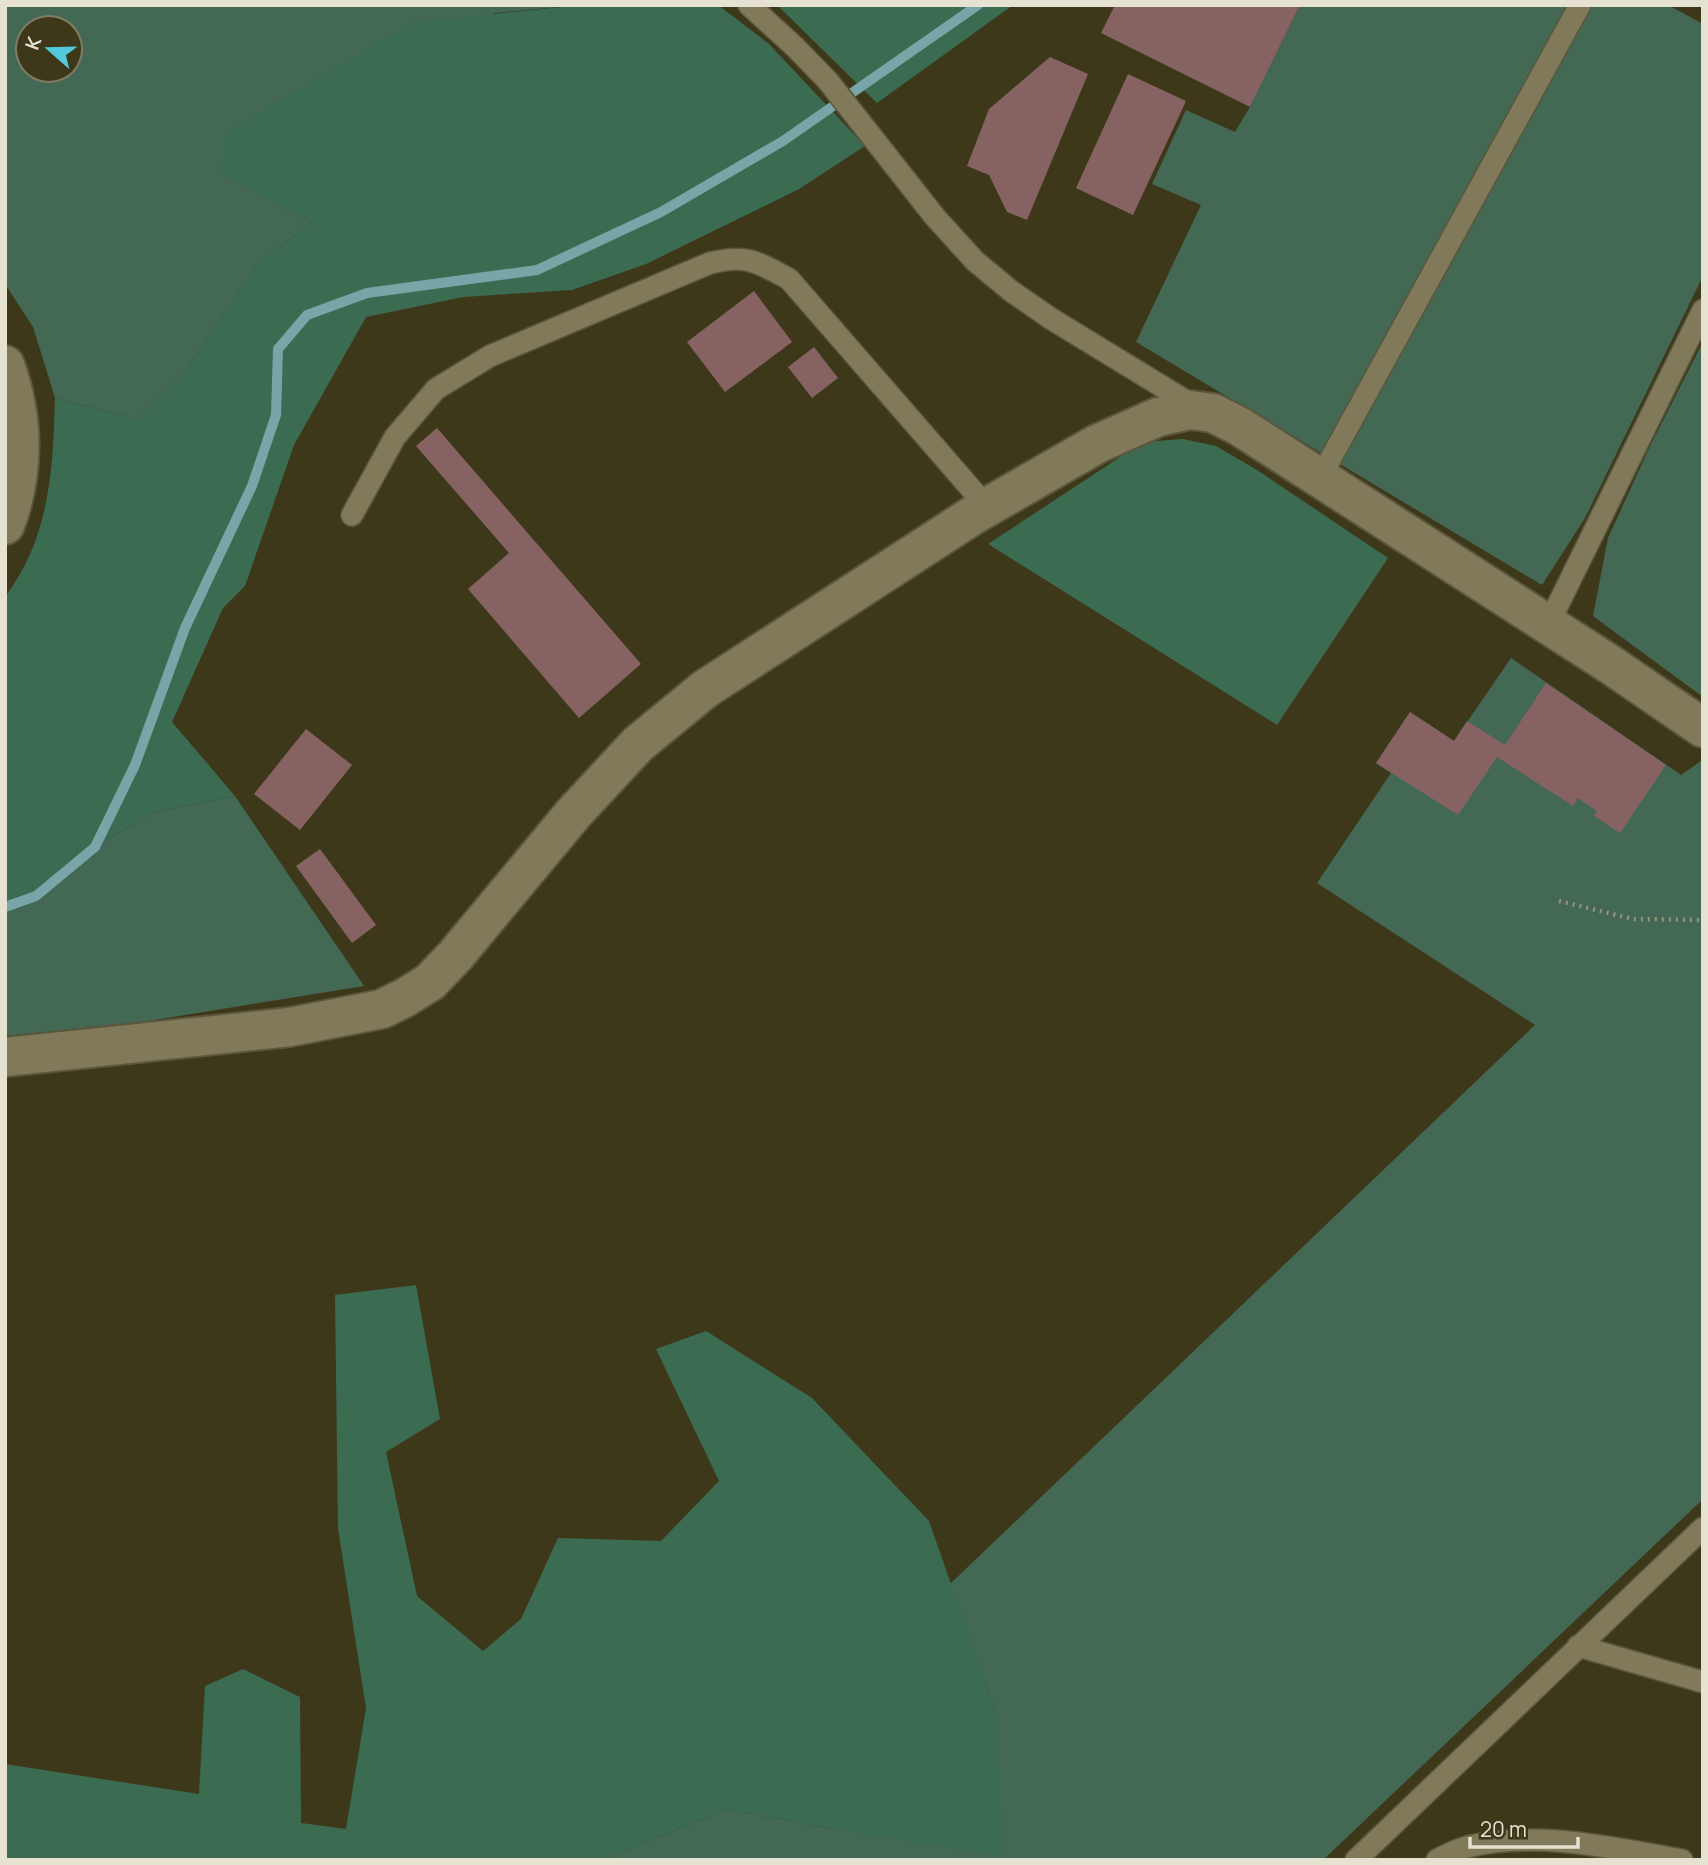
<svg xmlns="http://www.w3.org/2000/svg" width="1708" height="1865" font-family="Manrope,sans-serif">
<rect width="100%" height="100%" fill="#3e381b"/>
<g fill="#436854" fill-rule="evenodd">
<path d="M5 5H581L495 13 222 173 312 222 259 263 184 374 138 419 55 398 33 327 5 284ZM28 28H70V70H28Z"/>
<polygon points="1300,5 1668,5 1703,24 1703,276 1585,518 1542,585 1136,342 1201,205 1152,184 1186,110 1235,132 1250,107"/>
<polygon points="1703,342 1703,697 1593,616 1608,538 1651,444"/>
<polygon points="1511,658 1681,775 1701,761 1703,762 1703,1499 1323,1860 603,1860 727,1809 837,1830 995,1710 950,1584 1535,1025 1317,883 1391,773 1376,763 1410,712 1454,741"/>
<polygon points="235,796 364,986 142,1022 5,1036 5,907 36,896 95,847 155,812"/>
</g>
<g fill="#3b6c52">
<path d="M581 5H718L768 43 865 146 799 189 646 264 572 290 463 297 366 317 294 445 245 586 223 608 172 722 235 796 155 812 95 847 36 896 5 907V597C50 537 53 470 55 398L138 419 184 374 259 263 312 222 221 173 227 132 413 22Z"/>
<polygon points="777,5 1013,5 877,103"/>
<polygon points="1183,439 1216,446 1257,470 1388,558 1277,725 988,544 1143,442"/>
<polygon points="416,1285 440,1419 386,1452 417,1596 483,1651 521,1619 558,1538 661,1541 719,1481 656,1349 706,1331 812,1398 929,1521 995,1710 1004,1857 837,1830 727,1809 603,1860 5,1860 5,1764 199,1794 205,1686 243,1669 300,1697 301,1823 346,1829 366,1708 338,1528 335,1295"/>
</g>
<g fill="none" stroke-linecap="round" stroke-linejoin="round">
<polyline stroke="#79a5a8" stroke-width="10" points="5,907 36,896 95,847 135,765 185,628 252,486 276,415 278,349 307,315 367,293 537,270 661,212 783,141 978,5"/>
</g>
<g fill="#866362">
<polygon points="1115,5 1300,5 1250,107 1101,33"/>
<polygon points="1050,57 1088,74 1027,220 1007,212 989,175 967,166 989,109"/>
<polygon points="1128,74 1186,101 1133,215 1076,188"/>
<polygon points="754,291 792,342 725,392 687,342"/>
<polygon points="814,347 838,378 812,398 788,367"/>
<polygon points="437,428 641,664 579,718 468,589 509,553 416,446"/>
<polygon points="1546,683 1666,765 1620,833 1594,816 1597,811 1578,798 1573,806 1497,757 1458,815 1376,763 1410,712 1454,741 1467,721 1505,745"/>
<polygon points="306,729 352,765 300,830 254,794"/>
<polygon points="320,849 376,925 352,943 296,866"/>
</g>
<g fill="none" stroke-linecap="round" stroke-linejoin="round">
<g stroke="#5b563c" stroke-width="24">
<g id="lane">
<polyline points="749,5 795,47 828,81 935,217 975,261 1011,291 1050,318 1199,409"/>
<polyline points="1320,478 1580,5"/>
<path d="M352 515 395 437 436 389 490 356 710 263C747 254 757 262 789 279L987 507"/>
<polyline points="1548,625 1703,310"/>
<polyline points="1578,1646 1703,1682"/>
<polyline points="1356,1860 1703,1528"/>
<path d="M1437 1860C1446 1855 1456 1850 1467 1847 1537 1830 1612 1848 1682 1860"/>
</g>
</g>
<g stroke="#5b563c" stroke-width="42">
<g id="secondary">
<path d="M5 365C24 417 25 473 5 525"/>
<polyline points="5,1057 290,1027 382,1009 406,997 430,982 455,956 573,814 638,744 705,689 975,514 1097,444 1158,417 1190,410 1213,413 1239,426 1611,665 1703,728"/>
</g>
</g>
<polyline stroke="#96927b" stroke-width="4.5" stroke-dasharray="2 5" stroke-linecap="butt" points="1559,901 1633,919 1703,920"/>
<use href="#lane" stroke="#807a5b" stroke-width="21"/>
<use href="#secondary" stroke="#807a5b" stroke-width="38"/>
</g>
<rect width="1708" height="1865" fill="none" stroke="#e5e2d1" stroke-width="14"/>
<g transform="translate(49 49) rotate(290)"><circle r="33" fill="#3e381b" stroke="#817c64" stroke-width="2"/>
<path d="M0-5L12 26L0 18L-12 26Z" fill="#53cadc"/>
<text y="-10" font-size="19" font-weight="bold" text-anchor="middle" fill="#e5e2d1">K</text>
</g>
<path d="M1470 1837v10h108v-10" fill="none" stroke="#e5e2d1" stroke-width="3.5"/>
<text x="1480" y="1837" font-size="21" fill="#e5e2d1" stroke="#3e381b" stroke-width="5" paint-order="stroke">20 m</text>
</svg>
